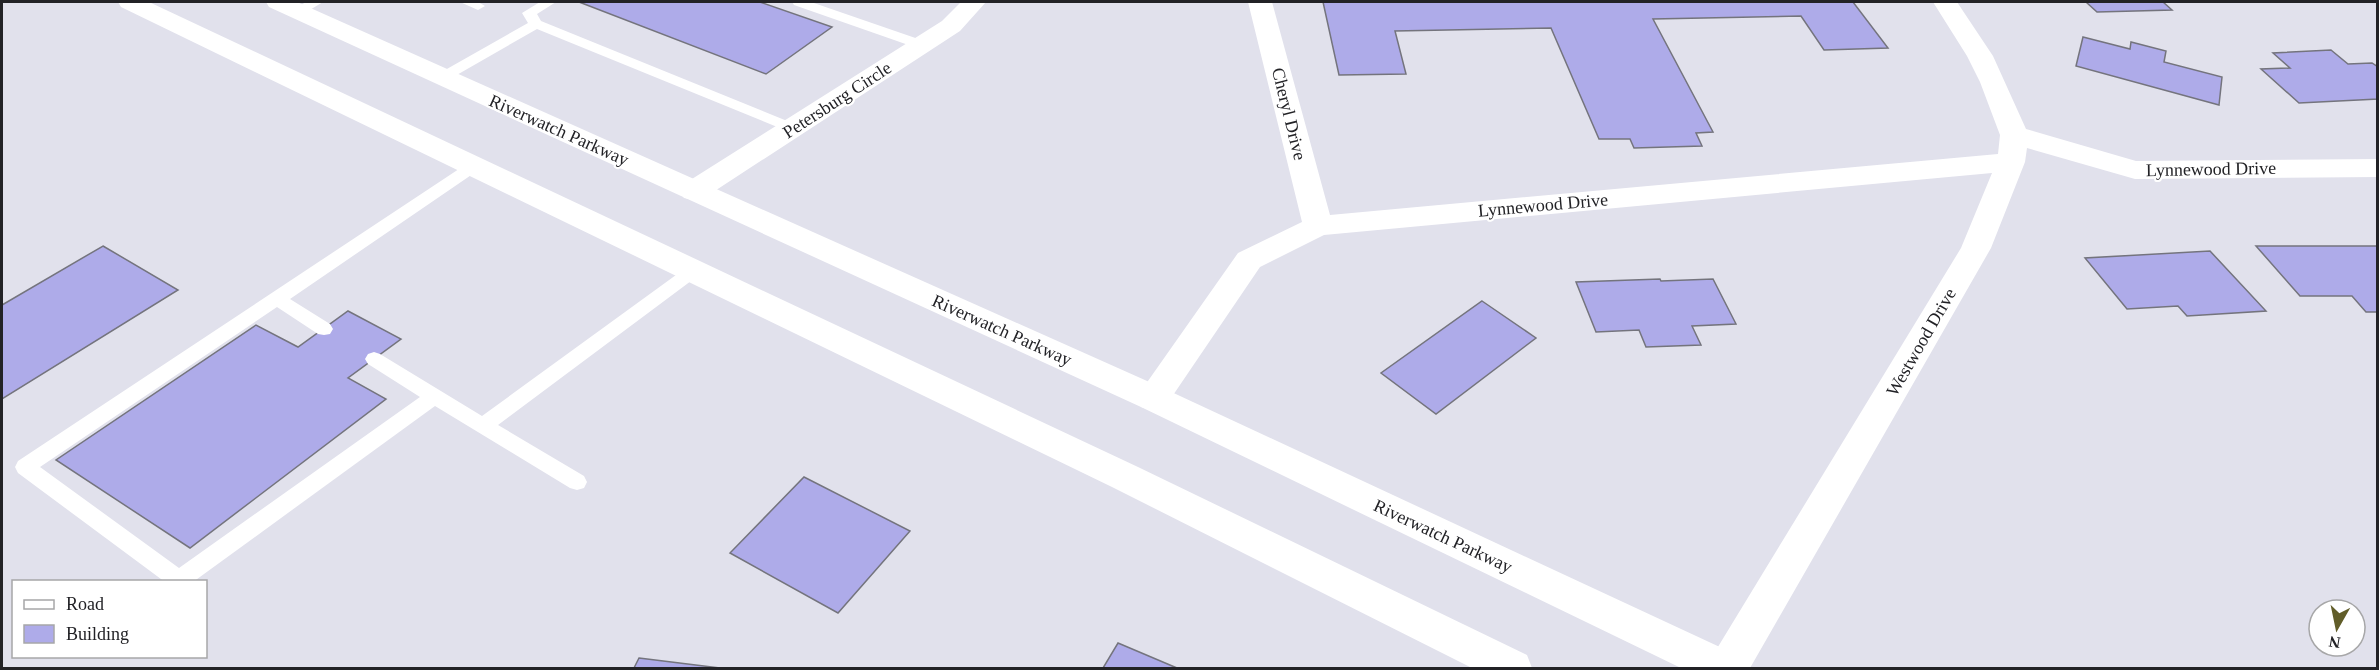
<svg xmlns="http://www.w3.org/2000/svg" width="2379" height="670" font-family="Georgia,serif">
<rect width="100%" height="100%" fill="#e1e1ec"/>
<g fill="#aeabe9" stroke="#74747d" stroke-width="1.5">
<polygon points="579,2 760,2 832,27 766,74"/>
<polygon points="1323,2 1853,2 1888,48 1824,50 1801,16 1653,19 1713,132 1696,133 1702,146 1634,148 1630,139 1599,139 1551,28 1395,31 1406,74 1339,75"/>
<polygon points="2086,2 2163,2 2172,10 2097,12"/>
<polygon points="2083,37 2130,49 2131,42 2166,51 2164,62 2222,77 2219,105 2076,66"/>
<polygon points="2331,50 2348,64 2372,63 2378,67 2378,99 2299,103 2261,69 2290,68 2273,53"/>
<polygon points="103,246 178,290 2,399 2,305"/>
<polygon points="2256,246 2378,246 2378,312 2366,312 2352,296 2300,296"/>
<polygon points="2210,251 2266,311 2187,316 2178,306 2127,309 2085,258"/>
<polygon points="1660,279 1661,281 1713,279 1736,324 1692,326 1701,345 1646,347 1639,330 1596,332 1576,282"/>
<polygon points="1482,301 1536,338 1436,414 1381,373"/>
<polygon points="348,311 401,339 348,378 386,399 190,548 56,460 256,325 298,347"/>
<polygon points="804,477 910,531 838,613 730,553"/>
<polygon points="1118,643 1177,668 1103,668"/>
<polygon points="639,658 720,668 634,668"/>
</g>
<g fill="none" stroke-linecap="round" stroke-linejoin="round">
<g fill="#fff" fill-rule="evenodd">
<polygon points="306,2 323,2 303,14 293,14 291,11"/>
<polygon points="460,2 478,2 485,6 478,10"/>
<polygon points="540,2 556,2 537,14 541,21 797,125 800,128 797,131 787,131 537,29 448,80 438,80 436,77 438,74 528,23 522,13"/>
<polygon points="792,2 811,2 927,42 929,45 922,49 917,48 794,5"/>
<polygon points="474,161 480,163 482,166 480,169 290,299 330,324 333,329 330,334 324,335 318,334 277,307 40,467 179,568 420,397 368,364 365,359 368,354 374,352 380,354 482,416 687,267 699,267 702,271 699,275 498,425 584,476 587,482 584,488 577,490 570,488 435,406 193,582 165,582 18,473 15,467 18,461 468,163"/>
</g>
<g fill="#fff" fill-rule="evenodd">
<polygon points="961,2 986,2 960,31 704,198 694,200 684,198 679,191 684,184 942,21"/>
<polygon points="1248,2 1272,2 1330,215 1998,154 2000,135 1980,82 1967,56 1933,2 1957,2 1993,56 2026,129 2136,161 2378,159 2378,177 2135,179 2027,148 2025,162 1991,248 1750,668 1708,668 1713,655 1961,248 1992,173 1324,235 1260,267 1165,407 1153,411 1141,407 1136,398 1238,253 1302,222"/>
</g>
<g fill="#fff" fill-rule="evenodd">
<polygon points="118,2 149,2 1138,467 1527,655 1532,668 1472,668 1112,487 121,7"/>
<polygon points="266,2 297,2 1165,389 1737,655 1743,668 1681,668 1141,407 269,7"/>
</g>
</g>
<g text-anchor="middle" stroke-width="4.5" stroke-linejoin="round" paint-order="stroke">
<g font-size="18" fill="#222226" stroke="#fff">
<text transform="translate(837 100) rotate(-33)" y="6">Petersburg Circle</text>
<text transform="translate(1289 114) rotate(76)" y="6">Cheryl Drive</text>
<text transform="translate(559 130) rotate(24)" y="6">Riverwatch Parkway</text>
<text transform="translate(2211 169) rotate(-1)" y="6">Lynnewood Drive</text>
<text transform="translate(1543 205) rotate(-5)" y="6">Lynnewood Drive</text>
<text transform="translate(1002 330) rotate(24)" y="6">Riverwatch Parkway</text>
<text transform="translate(1921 342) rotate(-60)" y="6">Westwood Drive</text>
<text transform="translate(1443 536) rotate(25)" y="6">Riverwatch Parkway</text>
</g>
</g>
<rect width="2379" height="670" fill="none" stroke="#222226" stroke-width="6"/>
<rect x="12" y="580" width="195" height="78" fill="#ffffff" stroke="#a7a7a8" stroke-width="1.5"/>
<rect x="24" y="600" width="30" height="9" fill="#ffffff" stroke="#a7a7a8" stroke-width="1.5"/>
<text x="66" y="610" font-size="18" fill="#222226">Road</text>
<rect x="24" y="625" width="30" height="18" fill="#aeabe9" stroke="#a7a7a8" stroke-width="1.5"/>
<text x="66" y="640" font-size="18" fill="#222226">Building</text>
<g transform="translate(2337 628) rotate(189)"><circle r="28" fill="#ffffff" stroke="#a7a7a8" stroke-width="1.5"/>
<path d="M0-4.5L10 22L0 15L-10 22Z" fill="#615d29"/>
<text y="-9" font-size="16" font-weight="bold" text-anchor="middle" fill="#222226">N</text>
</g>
</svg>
